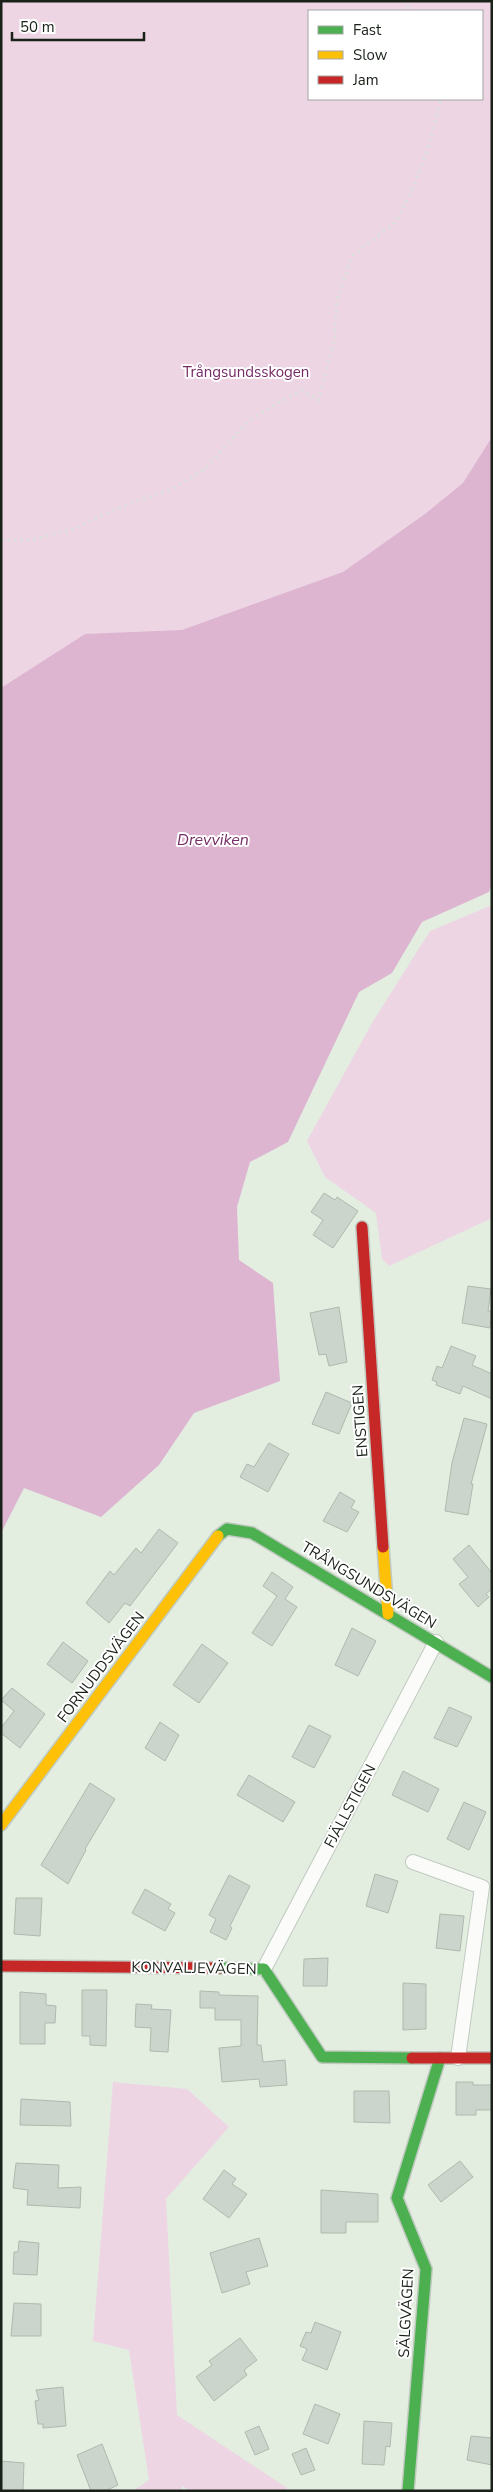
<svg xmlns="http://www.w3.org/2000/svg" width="493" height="2492" font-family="'Nunito Sans',sans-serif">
<rect width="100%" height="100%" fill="#e3eee1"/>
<g fill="#edd5e4" fill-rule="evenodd">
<path d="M1 1H492V645L1 957ZM309 11H482V99H309Z"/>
<polygon points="492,905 492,1218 389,1266 382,1259 376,1213 325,1177 307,1141 372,1023 430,931"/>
<polygon points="113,2082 187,2089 229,2127 166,2199 177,2415 287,2488 286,2491 189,2491 183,2486 180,2491 133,2491 149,2480 129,2350 93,2341"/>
</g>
<polygon fill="#ddb5d1" points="492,437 492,885 489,892 422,922 392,973 359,992 288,1142 250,1162 237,1207 239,1260 273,1283 280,1381 194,1413 159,1465 101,1517 24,1488 1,1533 1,688 85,634 182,630 343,572 425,514 463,483"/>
<g fill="#ccd5cb" stroke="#b0b9ae">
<polygon points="324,1193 335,1200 337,1197 358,1211 333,1248 313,1235 323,1220 311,1212"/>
<polygon points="468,1286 491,1289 488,1311 492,1311 490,1328 462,1323"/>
<polygon points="339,1307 347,1362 329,1366 326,1354 319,1355 310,1313"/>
<polygon points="451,1346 476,1356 472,1365 492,1374 492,1399 463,1386 460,1394 436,1385 437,1382 432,1380 437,1366 442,1368"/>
<polygon points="326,1392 352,1403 339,1434 312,1424"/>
<polygon points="464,1418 487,1424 471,1484 473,1484 468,1515 445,1511 452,1463"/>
<polygon points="269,1443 289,1454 268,1492 240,1477 247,1464 254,1467"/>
<polygon points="340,1492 355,1501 351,1508 359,1512 347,1532 323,1521"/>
<polygon points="159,1529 178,1543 130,1606 125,1603 109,1623 86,1603 110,1571 114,1575 136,1548 141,1553"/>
<polygon points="469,1545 492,1573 492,1589 486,1594 489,1597 478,1607 459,1584 468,1577 453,1559"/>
<polygon points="272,1572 293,1587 285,1599 297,1607 272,1646 252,1633 277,1596 263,1586"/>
<polygon points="352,1628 376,1641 358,1676 335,1665"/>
<polygon points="63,1642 88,1661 72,1683 47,1664"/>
<polygon points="202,1644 228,1663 199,1703 173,1685"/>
<polygon points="12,1688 45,1714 20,1748 1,1733 1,1728 14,1711 1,1700"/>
<polygon points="449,1707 472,1717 457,1747 434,1738"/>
<polygon points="160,1722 179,1735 165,1761 145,1748"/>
<polygon points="309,1725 331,1736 314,1768 292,1757"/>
<polygon points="403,1771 439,1789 428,1812 392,1795"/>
<polygon points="249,1775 295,1802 283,1822 237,1795"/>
<polygon points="90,1783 115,1799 85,1849 86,1850 68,1884 41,1865"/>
<polygon points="464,1802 486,1812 469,1850 447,1839"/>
<polygon points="375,1874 398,1881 388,1913 366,1906"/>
<polygon points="229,1875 250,1886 230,1926 232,1928 226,1940 210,1932 216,1919 209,1915"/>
<polygon points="145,1889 171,1904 168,1909 175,1913 165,1931 132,1913"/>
<polygon points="16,1898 42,1898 40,1936 14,1934"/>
<polygon points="440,1914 464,1916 460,1951 436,1948"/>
<polygon points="328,1958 327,1986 303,1986 304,1959"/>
<polygon points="403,1983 426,1984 426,2029 403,2030"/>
<polygon points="82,1990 107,1990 106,2046 90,2045 90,2036 82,2036"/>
<polygon points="200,1991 219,1992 219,1995 258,1996 257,2045 261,2045 263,2062 285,2060 287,2085 260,2087 259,2079 222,2082 219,2048 241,2046 241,2020 215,2020 215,2008 200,2008"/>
<polygon points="20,1992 46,1994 46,2005 56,2006 55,2023 45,2023 45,2044 20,2044"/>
<polygon points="136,2004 152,2005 151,2009 171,2010 168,2052 150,2051 151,2028 135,2027"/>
<polygon points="456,2082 473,2082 473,2085 492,2085 492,2110 476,2110 476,2115 456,2115"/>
<polygon points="354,2091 389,2091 390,2123 354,2122"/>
<polygon points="21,2099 70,2102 71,2126 20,2125"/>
<polygon points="460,2161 473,2177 441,2202 428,2185"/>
<polygon points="16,2163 59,2165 58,2188 81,2187 80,2208 27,2205 28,2190 13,2188"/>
<polygon points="224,2170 236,2179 232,2184 247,2194 229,2218 203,2199"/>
<polygon points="321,2190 378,2194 378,2222 346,2222 346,2233 321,2233"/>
<polygon points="259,2238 268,2266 246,2272 250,2284 222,2293 210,2253"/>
<polygon points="19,2241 39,2243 37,2275 13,2274 14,2252 18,2252"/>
<polygon points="14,2303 41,2304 41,2336 11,2336"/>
<polygon points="315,2322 341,2332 327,2370 302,2360 307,2349 300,2346 306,2332 311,2333"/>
<polygon points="240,2338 257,2360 244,2370 247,2375 214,2401 196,2377 212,2365 209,2361"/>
<polygon points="63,2387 66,2426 43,2428 43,2424 38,2424 35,2401 39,2400 36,2390"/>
<polygon points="315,2404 340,2414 328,2444 303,2434"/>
<polygon points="364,2421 392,2423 390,2447 386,2446 384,2465 362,2464"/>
<polygon points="259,2426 269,2449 255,2455 245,2432"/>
<polygon points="471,2436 492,2438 492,2465 467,2460"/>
<polygon points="102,2444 118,2485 105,2491 91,2491 77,2455"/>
<polygon points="306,2448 315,2470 301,2475 292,2454"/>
<polygon points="1,2461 24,2463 23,2491 1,2491"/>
</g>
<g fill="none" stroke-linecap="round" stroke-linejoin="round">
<g stroke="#c1cac0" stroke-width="16">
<g id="street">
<polyline points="413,1862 482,1887 458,2058"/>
<polyline points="264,1969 436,1642"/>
</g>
</g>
<g stroke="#c1cac0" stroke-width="14">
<g id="fast">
<polyline points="218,1536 227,1529 252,1533 492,1677"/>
<polyline points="219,1968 264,1969 322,2057 412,2058"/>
<polyline points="408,2491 426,2269 397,2198 440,2058"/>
</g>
</g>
<g stroke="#c1cac0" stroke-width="14">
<g id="slow">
<polyline points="383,1547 388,1614"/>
<polyline points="1,1825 218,1536"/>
</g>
</g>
<g stroke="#c1cac0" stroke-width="14">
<g id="jam">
<polyline points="362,1227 383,1547"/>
<polyline points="1,1966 219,1968"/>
<polyline points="412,2058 492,2058"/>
</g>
</g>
<g stroke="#dde0dd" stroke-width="3" stroke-dasharray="2.5 4" stroke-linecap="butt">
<polyline points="404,1 410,11"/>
<polyline points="1,540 32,540 73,529 125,505 170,490 204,470 249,420 301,390 318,400 334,341 337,300 352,256 396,222 415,183 429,146 441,99"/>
</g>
<use href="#street" stroke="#fbfcfa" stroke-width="14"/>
<use href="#fast" stroke="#4caf50" stroke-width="11"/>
<use href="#slow" stroke="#ffc107" stroke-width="11"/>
<use href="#jam" stroke="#c62828" stroke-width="11"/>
</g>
<g text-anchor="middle" stroke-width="4" stroke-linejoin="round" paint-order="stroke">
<g font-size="15" fill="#742a65" stroke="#fff">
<text x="246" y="377">Trångsundsskogen</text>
</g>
<g font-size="15" fill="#192118" stroke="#fff">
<text transform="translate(360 1421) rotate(-94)" y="5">ENSTIGEN</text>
<text transform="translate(369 1585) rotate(31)" y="5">TRÅNGSUNDSVÄGEN</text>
<text transform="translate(101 1667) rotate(-53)" y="5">FORNUDDSVÄGEN</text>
<text transform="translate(350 1806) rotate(-62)" y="5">FJÄLLSTIGEN</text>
<text transform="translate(194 1968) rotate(1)" y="5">KONVALJEVÄGEN</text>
<text transform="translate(406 2313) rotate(-87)" y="5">SÄLGVÄGEN</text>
</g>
<g font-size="16" font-style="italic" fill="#762d67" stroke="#fff">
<text x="213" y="845">Drevviken</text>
</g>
</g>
<rect width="493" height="2492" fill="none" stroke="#192118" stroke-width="5"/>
<rect x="308" y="10" width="175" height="90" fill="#ffffff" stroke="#a3a6a3"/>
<rect x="318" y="26" width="25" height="8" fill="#4caf50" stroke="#a3a6a3"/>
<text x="353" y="35" font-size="15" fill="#192118">Fast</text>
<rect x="318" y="51" width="25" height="8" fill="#ffc107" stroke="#a3a6a3"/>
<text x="353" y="60" font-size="15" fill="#192118">Slow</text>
<rect x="318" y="76" width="25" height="8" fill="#c62828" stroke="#a3a6a3"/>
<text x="353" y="85" font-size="15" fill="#192118">Jam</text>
<path d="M12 32v8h132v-8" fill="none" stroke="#192118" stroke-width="2.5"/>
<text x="20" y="32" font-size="15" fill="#192118" stroke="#ffffff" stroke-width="4" paint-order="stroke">50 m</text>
</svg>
